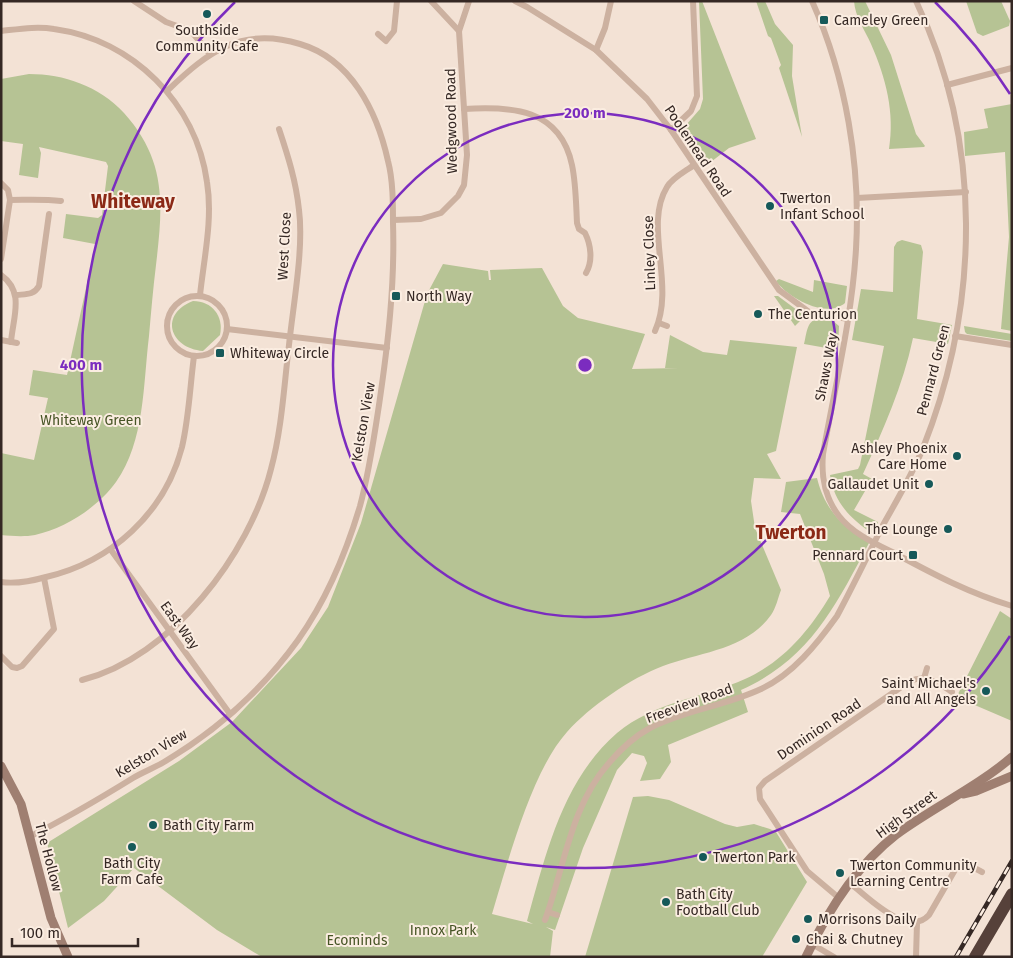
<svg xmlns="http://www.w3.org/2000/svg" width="1013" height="958" font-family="'Fira Sans',sans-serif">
<rect width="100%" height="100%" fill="#f3e2d5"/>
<g fill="#b6c394">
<polygon points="699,1 702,1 756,139 729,148 707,165 686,136 686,125 700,109 703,99"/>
<polygon points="756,1 765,1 775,24 793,45 792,76 802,137 779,68 781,65 771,38 768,36"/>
<path d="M854 1H865L891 55 916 134 925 146 924 147 889 149C895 113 886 78 871 44 865 30 855 17 854 1Z"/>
<polygon points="966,1 1001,1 1010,21 1009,26 983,36 977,33"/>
<path d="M29 74C64 74 99 86 124 113 167 161 163 205 156 265 153 289 151 313 149 336 143 385 145 441 116 482 98 507 66 528 35 535 24 537 12 536 1 535V453L34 460 48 398 29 395 33 370 67 375 95 247V244L63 238 66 214 98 218 102 215 108 166 106 162 39 147 41 153 38 178 19 175 23 144 1 141V79Z"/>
<polygon points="1012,104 1012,331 1001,329 1009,237 1005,152 965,156 964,132 988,128 984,109"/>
<path d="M902 240 921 245 923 252 917 319 952 325 948 344 913 338C903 386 883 430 863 474L872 479 854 510 878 522 873 534C851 519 834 503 830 475L858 469 860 465 884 346 852 340 861 289 893 292 894 247 897 242Z"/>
<path d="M443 264 488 271 489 280H491L490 270 542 268 563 306 578 318 645 334 632 369 679 368H665L670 335 703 352 727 355 730 340 797 347 776 451 767 454 781 479 754 478 751 501 755 528 781 590C778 598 776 608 771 615 746 650 700 652 663 666 631 678 589 707 567 732 531 772 508 862 492 914L533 924 527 921C546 854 562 781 617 733 654 702 702 698 745 679 783 662 809 631 830 596L824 574 800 514 781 512 786 482 817 478C825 510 842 526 869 543 835 607 810 659 741 690L748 712 668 745 671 762 660 779 640 781 647 763 644 756 632 753 617 770 583 848 555 930 546 927 553 931 550 957H262L217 930 134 868 104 901 68 928 47 843 179 761 232 722 301 648 328 607 361 523 427 294Z"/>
<path d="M779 279 813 292 814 280 847 286 845 303C826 319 788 298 776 281Z"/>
<polygon points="774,296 778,296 805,316 795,326"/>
<path d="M193 301C212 301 224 316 220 335L203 351C169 348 159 314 193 301Z"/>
<path d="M818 318 833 321 839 326 838 350 804 344C807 333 806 322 818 318Z"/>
<polygon points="964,326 1012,334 1012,341 967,334 965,332"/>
<polygon points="1000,611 1012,619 1012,721 970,703 970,700 958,694"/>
<polygon points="648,796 669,800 725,824 737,827 754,824 770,829 776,832 807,882 762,957 585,957 633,797"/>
</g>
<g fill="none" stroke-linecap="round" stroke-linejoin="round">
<g stroke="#ccb1a0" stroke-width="6">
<polyline points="134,1 166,22 191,31 210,54"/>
<polyline points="431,1 459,31"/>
<polyline points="515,1 527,7 596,50 647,99 671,130 779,290 809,312 848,319"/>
<path d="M812 1C846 77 861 166 856 249 852 318 835 386 823 454 821 476 825 498 839 516 853 534 876 544 896 554 935 575 969 593 1012 606"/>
<path d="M1 31C19 29 37 26 54 29 133 40 196 103 207 182 213 219 204 258 200 295"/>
<polyline points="378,34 386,41 394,31 397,1"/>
<polyline points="596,50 605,28 611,1"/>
<polyline points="947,85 1012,68"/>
<path d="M464 109C511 106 560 108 572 165 576 184 576 204 577 223L579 229 585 233C591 245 593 261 586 273"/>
<polyline points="671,130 691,111 697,96 693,1"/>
<polyline points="1,183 8,190 10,200 1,259"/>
<polyline points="857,198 966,192"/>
<path d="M10 200C27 200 43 199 61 201"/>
<polyline points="393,220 421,219 441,213 458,196 464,185 467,155 459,31 469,1"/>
<path d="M1 275C25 292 13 317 11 342"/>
<path d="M17 295C26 294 34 295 39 286L49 214"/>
<circle cx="197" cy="326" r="30"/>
<polyline points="659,323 667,326"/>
<polyline points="227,329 387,348"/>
<path d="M655 331C676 285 643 226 667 187 672 178 686 171 694 165"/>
<polyline points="955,336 1012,345"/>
<polyline points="1,340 17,343"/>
<polyline points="111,550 230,714"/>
<path d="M1 582C16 584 32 581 46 577 111 562 165 513 182 447 189 417 190 386 194 356"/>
<polyline points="1,656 12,667 17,668 22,666 54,629 44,578"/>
<polyline points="924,678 927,668"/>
<path d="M82 680C171 658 250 553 271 469 282 428 284 386 289 345 293 306 304 248 299 210 296 181 288 156 279 129"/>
<path d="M29 837C65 819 99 799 133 778 143 772 154 768 164 762 216 731 263 689 298 640 327 599 346 553 360 506 369 473 374 438 379 405 388 344 395 284 393 223 393 203 393 180 388 161 377 111 351 59 300 44 241 26 208 52 168 90"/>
<path d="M850 883C868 898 908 938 929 915L959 863H965L982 872"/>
<path d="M839 898 807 871 760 799 759 788 765 781 910 681C927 674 938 683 952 692"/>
<polyline points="548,912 557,915"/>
<path d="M545 920C564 868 571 805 609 763 620 750 635 736 650 728 685 710 725 706 761 689 793 674 817 644 837 616 853 586 868 555 883 525 897 500 912 475 923 448 980 304 983 142 916 1"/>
<polyline points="812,944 834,957"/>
<polyline points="916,957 917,923"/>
</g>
<g stroke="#9f7f71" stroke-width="9">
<polyline points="1,766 21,804 51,918 68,957"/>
<polyline points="963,794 976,791 1012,776"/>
<path d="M806 957C827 912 857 865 897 834 934 807 977 787 1012 757"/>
</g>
<polyline stroke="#56413a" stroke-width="12" points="975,957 1012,894"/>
<g stroke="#352824" stroke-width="4.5">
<polyline id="rail" points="956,957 1012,861"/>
</g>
<use href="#rail" stroke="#fbede1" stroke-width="2.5" stroke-dasharray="8" stroke-linecap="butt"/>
</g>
<g fill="none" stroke="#7b2cbf" stroke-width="2.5">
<circle cx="585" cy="365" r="252"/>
<path d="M1010 636A504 504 0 1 1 235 2M935 2A504 504 0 0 1 1010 94"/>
</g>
<g fill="#165959" stroke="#fbede1" stroke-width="2">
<circle cx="207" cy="14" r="5"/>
<rect x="819" y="15" width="10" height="10" rx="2.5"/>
<circle cx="770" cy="206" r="5"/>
<rect x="391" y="291" width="10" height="10" rx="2.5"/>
<circle cx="758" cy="314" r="5"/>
<rect x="215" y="348" width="10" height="10" rx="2.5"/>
<circle cx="957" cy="456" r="5"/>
<circle cx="929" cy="484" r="5"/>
<circle cx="948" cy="529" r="5"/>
<rect x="908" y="550" width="10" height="10" rx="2.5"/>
<circle cx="986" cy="691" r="5"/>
<circle cx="153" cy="825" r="5"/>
<circle cx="132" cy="847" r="5"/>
<circle cx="703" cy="857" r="5"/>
<circle cx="840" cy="873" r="5"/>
<circle cx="666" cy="902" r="5"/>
<circle cx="808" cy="919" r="5"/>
<circle cx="796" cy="939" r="5"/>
</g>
<g text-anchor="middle" stroke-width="4" stroke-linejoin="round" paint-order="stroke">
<g font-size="14" fill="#352824" stroke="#fbede1" text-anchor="start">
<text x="834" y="25">Cameley Green</text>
<text x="207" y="35" text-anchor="middle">Southside<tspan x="207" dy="16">Community Cafe</tspan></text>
<text x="780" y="203">Twerton<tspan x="780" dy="16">Infant School</tspan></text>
<text x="406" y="301">North Way</text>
<text x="768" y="319">The Centurion</text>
<text x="230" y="358">Whiteway Circle</text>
<text x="947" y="453" text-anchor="end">Ashley Phoenix<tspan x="947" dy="16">Care Home</tspan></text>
<text x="919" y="489" text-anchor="end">Gallaudet Unit</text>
<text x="938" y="534" text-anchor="end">The Lounge</text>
<text x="903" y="560" text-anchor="end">Pennard Court</text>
<text x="976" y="688" text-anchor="end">Saint Michael's<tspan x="976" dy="16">and All Angels</tspan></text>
<text x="163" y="830">Bath City Farm</text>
<text x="713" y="862">Twerton Park</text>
<text x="132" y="868" text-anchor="middle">Bath City<tspan x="132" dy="16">Farm Cafe</tspan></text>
<text x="850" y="870">Twerton Community<tspan x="850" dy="16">Learning Centre</tspan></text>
<text x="676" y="899">Bath City<tspan x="676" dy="16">Football Club</tspan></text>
<text x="818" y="924">Morrisons Daily</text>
<text x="806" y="944">Chai &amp; Chutney</text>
</g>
<g font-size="14" fill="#352824" stroke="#fbede1">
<text transform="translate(451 121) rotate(-91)" y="5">Wedgwood Road</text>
<text transform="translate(698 151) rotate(56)" y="5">Poolemead Road</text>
<text transform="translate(284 246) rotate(-87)" y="5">West Close</text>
<text transform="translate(649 253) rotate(-92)" y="5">Linley Close</text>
<text transform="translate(826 367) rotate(-79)" y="5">Shaws Way</text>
<text transform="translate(933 370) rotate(-75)" y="5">Pennard Green</text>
<text transform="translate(363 422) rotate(-80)" y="5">Kelston View</text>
<text transform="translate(180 625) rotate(54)" y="5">East Way</text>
<text transform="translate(689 703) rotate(-20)" y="5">Freeview Road</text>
<text transform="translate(819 729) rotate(-34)" y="5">Dominion Road</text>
<text transform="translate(151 753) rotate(-31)" y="5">Kelston View</text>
<text transform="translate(906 814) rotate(-36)" y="5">High Street</text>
<text transform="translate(49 857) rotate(75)" y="5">The Hollow</text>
</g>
<g font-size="14" fill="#475526" stroke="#fbede1">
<text x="91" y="425">Whiteway Green</text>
<text x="443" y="935">Innox Park</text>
<text x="357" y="945">Ecominds</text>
</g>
<g font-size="19" font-weight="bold" fill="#8b2916" stroke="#fbede1">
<text x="133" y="208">Whiteway</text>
<text x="791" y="539">Twerton</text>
</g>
</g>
<circle cx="585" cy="365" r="8" fill="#7b2cbf" stroke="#fbede1" stroke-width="2.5"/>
<g font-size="15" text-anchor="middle" font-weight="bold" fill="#7b2cbf" stroke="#fbede1" stroke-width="4" stroke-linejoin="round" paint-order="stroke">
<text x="585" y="118">200 m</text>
<text x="81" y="370">400 m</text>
</g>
<rect width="1013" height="958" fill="none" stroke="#352824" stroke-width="5"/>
<path d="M12 938v8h126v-8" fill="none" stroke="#352824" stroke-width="2.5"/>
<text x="20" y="938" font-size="15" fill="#352824" stroke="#fbede1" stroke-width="4" paint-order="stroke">100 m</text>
</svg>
